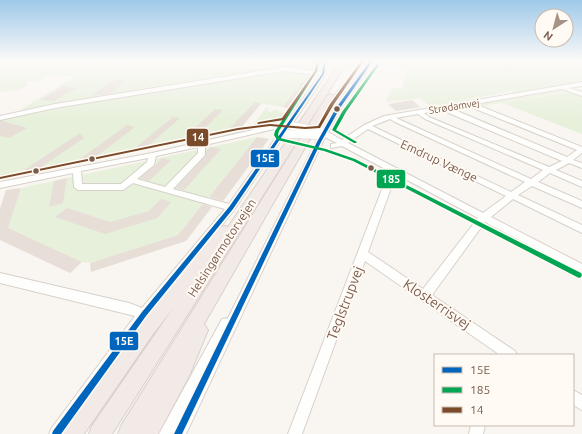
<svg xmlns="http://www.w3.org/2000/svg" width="582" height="434" font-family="Ubuntu,sans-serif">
<rect width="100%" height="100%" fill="#f9f5f0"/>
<g fill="#e7f0db">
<polygon points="0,61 92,61 87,64 93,64 84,70 77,69 83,70 74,76 67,75 76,70 63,77 49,75 37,82 26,82 28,86 16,90 0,92"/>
<polygon points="111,61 319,61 317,72 286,66 20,110 99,62 130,66 132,64"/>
<polygon points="380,61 565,61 582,67 582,84 520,96 511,91 431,107 419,98 386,102 392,88 402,89 408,67 378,63"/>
<polygon points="286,70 310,73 283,107 255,102 229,133 0,180 0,119 36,113 56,107"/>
<polygon points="567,90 570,91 477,107 475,105"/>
<polygon points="571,92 582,96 582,134 502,103"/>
<path d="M266 108H269L267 111 272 112 274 109 287 114C280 124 261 125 250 128V125H253Z"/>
<polygon points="257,137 178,235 90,263 82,262 8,228 21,188"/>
</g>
<g fill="#e6ded7">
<polygon points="308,75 315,76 291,109 283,107"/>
<polygon points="114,80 126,81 109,94 92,95"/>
<polygon points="63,86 76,88 54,101 40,100"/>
<polygon points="412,100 420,107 396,111 388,104"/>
<polygon points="255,102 262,103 238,131 229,129"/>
<polygon points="215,109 223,110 191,141 183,139"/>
<polygon points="173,117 180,118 142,151 134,149"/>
<polygon points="0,121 2,121 27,128 9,138 0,136"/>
<polygon points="127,125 135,127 89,162 80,159"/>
<polygon points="80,133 84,138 32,173 24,170"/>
<polygon points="257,137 269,139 223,201 209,197"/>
<polygon points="211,147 221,149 184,190 176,188 206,156 206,151"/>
<polygon points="162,158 171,160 149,181 140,178 155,166"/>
<polygon points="67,178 63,203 49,207 54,181"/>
<polygon points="21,188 8,228 82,262 70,273 0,240 0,209 6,190"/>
<polygon points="161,199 171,202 157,218 105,234 55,217 67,208 110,222 149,211"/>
<polygon points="203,204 212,207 186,241 91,272 90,263 178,235"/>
</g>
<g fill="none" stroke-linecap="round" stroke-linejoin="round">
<g stroke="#d7d1cb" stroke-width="2">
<g id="minor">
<path d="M323 61H327L326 74 292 124 294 126 289 128 234 210 148 318 65 434H49L51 429 135 316 0 283V273L129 303 142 308 225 209 133 183 123 190H78L74 187 73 173 0 188V182L152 153 274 125 285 124 320 75 284 71 55 108 0 120V116L55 104 284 67 321 72ZM274 129H282L229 204 173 189 205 155V145ZM198 147V153L165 187 137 179 154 165 156 156ZM148 158 147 162 121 184H82L81 171Z"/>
<path d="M369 61H374L341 108 328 132 342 140 364 125 384 116 582 82V86L569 88 582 92V96L562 89 475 104 582 147V153L573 160 582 163V168L569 163 556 170 582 181V187L550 173 538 182 582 201V208L532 186 518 195 582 225V233L513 199 491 217 582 264V273L485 222 432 295 515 351 517 355H500L365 261 302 434H288L389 171 342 146 331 148V144L337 143 325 137 186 434H159L222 319 228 318 320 134 317 131 320 129 323 130 335 108ZM468 105 478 110 577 150 567 157 450 108ZM443 110 451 114 562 161 549 167 429 117 424 113ZM418 114 425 119 543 170 531 179 396 118ZM390 119 395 122 525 182 511 192 372 126ZM368 129 506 196 483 213 348 143ZM396 174 478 218 423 289 368 252Z"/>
<polygon points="573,390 582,395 582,410 573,405"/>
<polygon points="471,425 485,425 483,434 469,434"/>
</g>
</g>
<g stroke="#dad1cc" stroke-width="2">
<g id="highway">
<polygon points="341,61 348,61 112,434 89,434 92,426 174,307 153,334 84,434 60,434 63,426 141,322 220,227 225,226 228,227"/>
<path d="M361 61H368C361 72 339 109 326 111L204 324 208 330 189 376 158 434H118L121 426 326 97 330 94 334 96Z"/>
</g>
</g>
<use href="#minor" fill="#fefefd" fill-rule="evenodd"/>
<use href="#highway" fill="#f2eae7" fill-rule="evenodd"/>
<g stroke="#d7d1cb" stroke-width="9" stroke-linecap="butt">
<g id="minor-bridge">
<polyline points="293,126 319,131"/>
<polyline points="288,134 317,135"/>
</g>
</g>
<use href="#minor-bridge" stroke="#fefefd" stroke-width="8"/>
<g stroke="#fffaf3" stroke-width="3">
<g id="bus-1">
<polygon points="324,61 326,61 324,74 233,209 146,316 61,434 52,434 53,431 142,312 229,207 322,74"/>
<polygon points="370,61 373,61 340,108 321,142 182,434 174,434 317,142 336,108"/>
</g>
</g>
<g stroke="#fffaf3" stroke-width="3">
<g id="bus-2">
<polygon points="317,61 319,61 317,71 279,131 278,135 280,138 326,149 355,159 581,273 582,275 581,277 579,278 577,277 353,161 324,151 277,140 274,135 275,131 315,71"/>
<polygon points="377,64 379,65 346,112 336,130 357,142 356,143 354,143 332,130 342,112"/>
</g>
</g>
<g stroke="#fffaf3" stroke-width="3">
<g id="bus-3">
<polygon points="317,61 319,61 317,71 284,120 258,124 257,123 259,122 282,118 315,71"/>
<polygon points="361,61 364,61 334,104 320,128 305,129 270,126 238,130 0,179 0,177 238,128 270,124 305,127 318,126 330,104"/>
</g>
</g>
<use href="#bus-1" fill="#0065bd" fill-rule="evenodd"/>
<use href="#bus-2" fill="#00a651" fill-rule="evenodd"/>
<use href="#bus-3" fill="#7a4b2a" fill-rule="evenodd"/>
</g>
<linearGradient id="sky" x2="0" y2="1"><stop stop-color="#9ec9e9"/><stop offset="0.5" stop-color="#fcfaf8"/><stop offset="1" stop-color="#fcfaf8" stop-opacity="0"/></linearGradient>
<rect width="582" height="122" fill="url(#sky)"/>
<g fill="#7a5c4d" stroke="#fffaf3" stroke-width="1.5">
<circle cx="337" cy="109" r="3.5"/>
<circle cx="92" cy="159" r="3.5"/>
<circle cx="371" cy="168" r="3.5"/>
<circle cx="36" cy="171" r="3.5"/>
</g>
<g text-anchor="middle" stroke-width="4" stroke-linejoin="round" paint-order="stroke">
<g font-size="10" fill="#7a5c4d" stroke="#fffaf3">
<text transform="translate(454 106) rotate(-9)" y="4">Strødamvej</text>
</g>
<g font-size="12" fill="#7a5c4d" stroke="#fffaf3">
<text transform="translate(439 161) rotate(25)" y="4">Emdrup Vænge</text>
<text transform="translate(222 248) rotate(-57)" y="4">Helsingørmotorvejen</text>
</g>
<g font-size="14" fill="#7a5c4d" stroke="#fffaf3">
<text transform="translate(345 303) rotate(-69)" y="5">Teglstrupvej</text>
<text transform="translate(437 304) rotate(34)" y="5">Klosterrisvej</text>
</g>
</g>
<g stroke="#fffaf3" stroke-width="1.5">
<rect x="186" y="128" width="23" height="19" rx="4" fill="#7a4b2a"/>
<rect x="250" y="149" width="30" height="19" rx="4" fill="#0065bd"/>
<rect x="376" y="169" width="30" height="20" rx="4" fill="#00a651"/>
<rect x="109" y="331" width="30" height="20" rx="4" fill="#0065bd"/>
</g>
<g font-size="11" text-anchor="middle" font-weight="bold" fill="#fff">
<text x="198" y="141">14</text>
<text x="265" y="162">15E</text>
<text x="391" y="183">185</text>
<text x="124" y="345">15E</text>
</g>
<rect x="434" y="354" width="140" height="72" fill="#fffaf3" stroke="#cabbb1"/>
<rect x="442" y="367" width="20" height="6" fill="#0065bd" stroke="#cabbb1"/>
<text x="470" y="374" font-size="12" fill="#7a5c4d">15E</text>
<rect x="442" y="387" width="20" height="6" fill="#00a651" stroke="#cabbb1"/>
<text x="470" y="394" font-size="12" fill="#7a5c4d">185</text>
<rect x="442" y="407" width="20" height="6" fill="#7a4b2a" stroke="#cabbb1"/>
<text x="470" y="414" font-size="12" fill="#7a5c4d">14</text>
<g transform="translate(554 28) rotate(216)"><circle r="19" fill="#fffaf3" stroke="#cabbb1"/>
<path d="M0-3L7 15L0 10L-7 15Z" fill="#a69286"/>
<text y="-6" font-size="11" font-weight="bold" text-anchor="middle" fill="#7a5c4d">N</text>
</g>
</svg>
